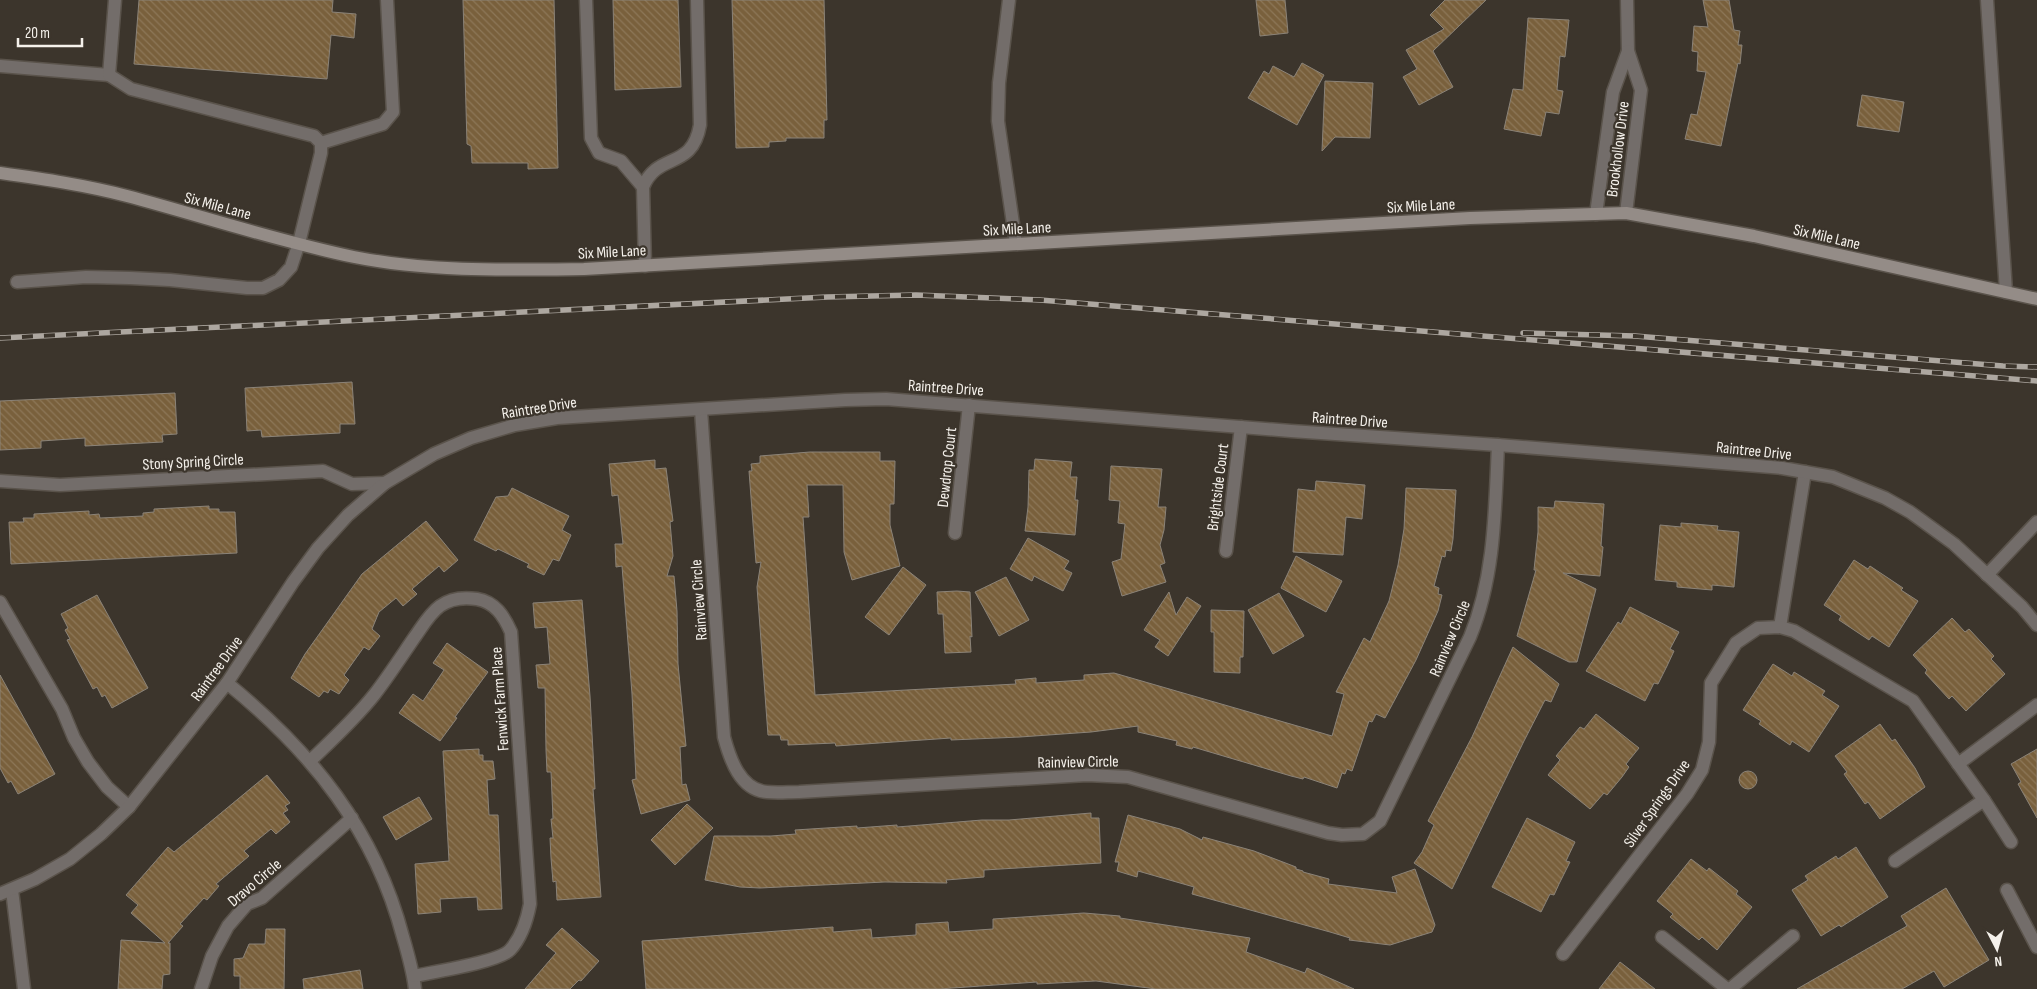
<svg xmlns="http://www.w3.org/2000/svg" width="2037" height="989" font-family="'Sofia Sans Condensed',sans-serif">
<defs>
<pattern id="building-back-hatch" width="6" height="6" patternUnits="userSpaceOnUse" patternTransform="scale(1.25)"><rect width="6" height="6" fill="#79603c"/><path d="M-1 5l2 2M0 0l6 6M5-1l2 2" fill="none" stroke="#8d7758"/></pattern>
</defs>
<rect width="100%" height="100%" fill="#3c352c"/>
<g fill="url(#building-back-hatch)" stroke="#8b8378">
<polygon points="139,0 333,0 332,12 356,14 354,38 331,35 327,79 134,64"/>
<polygon points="463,0 554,0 558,168 528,169 528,163 472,163 471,146 467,144"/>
<polygon points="613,0 678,0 681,87 615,90"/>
<polygon points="732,0 824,0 827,120 824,120 824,138 786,138 786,141 769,142 769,147 736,148"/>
<polygon points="1256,0 1285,0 1288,33 1260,36"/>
<polygon points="1445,0 1486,0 1433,51 1453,87 1419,105 1403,77 1417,69 1406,50 1444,29 1430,15"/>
<polygon points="1703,0 1729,0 1734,30 1740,31 1738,45 1742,45 1740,64 1738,63 1721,146 1685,139 1691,114 1697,115 1706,72 1697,71 1698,52 1692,51 1694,26 1708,27"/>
<polygon points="1528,18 1569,20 1565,57 1560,56 1557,90 1563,91 1559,114 1546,112 1541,136 1504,129 1513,89 1523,90"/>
<polygon points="1302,63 1324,75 1297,125 1248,98 1264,71 1269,74 1273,66 1294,77"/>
<polygon points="1325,81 1373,83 1370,138 1335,137 1322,151"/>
<polygon points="1862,95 1904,102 1899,132 1857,126"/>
<polygon points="352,382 355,424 340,424 340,433 262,437 261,430 247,431 245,388"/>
<polygon points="175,393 177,434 162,435 163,442 85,446 85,438 41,441 41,448 0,450 0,401"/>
<polygon points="810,452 880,452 880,461 895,461 894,504 890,504 890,525 900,566 852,580 844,552 843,485 807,485 809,517 803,517 815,695 1016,684 1015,680 1036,678 1036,683 1084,680 1084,675 1114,673 1332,736 1344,694 1336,692 1364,638 1370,642 1389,601 1398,565 1404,529 1406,488 1456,490 1453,539 1451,551 1446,550 1445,557 1442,556 1434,586 1439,588 1438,594 1442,595 1438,611 1416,660 1385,718 1376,714 1372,722 1369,721 1352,771 1347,769 1345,774 1342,773 1337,788 1304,777 1303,779 1291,776 1193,747 1192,749 1176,745 1177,741 1138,732 1138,726 1091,732 1020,737 951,740 951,738 836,746 835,743 788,745 788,740 781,740 780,735 768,735 757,587 761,562 756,563 749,471 752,471 751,464 760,463 760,456"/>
<polygon points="1035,459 1072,462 1070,477 1077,477 1075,500 1078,500 1075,535 1025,531 1028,507 1029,470 1034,470"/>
<polygon points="655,460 655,469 666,468 673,521 670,522 673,556 667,576 674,576 677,611 678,664 686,746 680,747 682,785 686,784 690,800 641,814 632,780 636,779 632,694 622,566 616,567 615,544 623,544 618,495 612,496 609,464"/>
<polygon points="1111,466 1162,469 1158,507 1166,507 1164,530 1160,545 1165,563 1160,565 1166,582 1122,596 1112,562 1121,559 1125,524 1118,523 1120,501 1109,500"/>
<polygon points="1316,481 1365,485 1362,519 1346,517 1343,555 1293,552 1298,489 1315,491"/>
<polygon points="512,488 569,516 562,530 571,535 559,561 553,559 544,575 527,567 529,564 498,549 496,551 474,540 496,497 508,496"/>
<polygon points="1555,501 1604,504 1601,546 1603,547 1600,576 1563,573 1596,589 1577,662 1569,662 1517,636 1536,570 1534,570 1538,532 1538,507 1554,508"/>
<polygon points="209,506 209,509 219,509 219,512 235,512 237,553 11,564 9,522 24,522 23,518 34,518 34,514 89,511 89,515 99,514 100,518 143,516 143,513 154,512 154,509"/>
<polygon points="426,521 458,560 444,572 439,566 412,589 417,594 403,606 396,598 379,612 372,629 380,636 369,650 364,647 344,675 349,680 339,694 330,689 328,693 324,691 319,697 291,678 305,654 362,574"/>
<polygon points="1681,523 1718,526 1717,530 1739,532 1734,587 1712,585 1712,590 1677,587 1677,582 1655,580 1660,525 1681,527"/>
<polygon points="1028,538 1069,561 1064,569 1072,573 1063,591 1034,576 1032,581 1010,569"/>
<polygon points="1296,556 1342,581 1326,612 1281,588"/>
<polygon points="1854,560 1868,569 1870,566 1903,588 1901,590 1918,601 1889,647 1872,636 1869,640 1839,620 1841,616 1824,605"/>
<polygon points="903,567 926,585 889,635 865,617"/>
<polygon points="1006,577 1029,620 999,636 975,592"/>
<polygon points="957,591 970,592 972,637 970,636 971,652 945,653 943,614 938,614 937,592"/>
<polygon points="1169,592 1176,615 1187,597 1201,606 1168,656 1155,647 1160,640 1144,630"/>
<polygon points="1279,593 1304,636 1273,654 1248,610"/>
<polygon points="97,595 148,688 112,708 105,695 102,697 97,687 93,689 79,663 67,640 70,639 65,630 68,628 61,614"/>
<polygon points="582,600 590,696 595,789 593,789 601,897 557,900 556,881 553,882 551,858 550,838 553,838 551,819 553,819 551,772 547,772 546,750 545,688 538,688 536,665 550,664 547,627 535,628 533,603"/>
<polygon points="1630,607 1679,632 1670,649 1674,651 1667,666 1658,684 1654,683 1645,701 1586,671 1618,622 1621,624"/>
<polygon points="1211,610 1244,611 1243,657 1240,657 1240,673 1214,672 1214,632 1211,632"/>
<polygon points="1952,618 1965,632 1969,629 1994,656 1991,659 2005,674 1966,711 1952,696 1949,699 1925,673 1927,670 1913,655"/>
<polygon points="447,643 488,672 455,717 457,718 440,741 399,713 413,694 423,701 444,670 433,663"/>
<polygon points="1513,647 1559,684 1551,702 1545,700 1524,741 1452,889 1414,863 1422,852 1434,825 1428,821 1472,737"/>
<polygon points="1773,664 1792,676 1794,672 1825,691 1822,695 1839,706 1809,752 1792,741 1790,745 1759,724 1761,721 1743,710"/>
<polygon points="0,675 55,774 18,794 11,781 8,783 0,768"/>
<polygon points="1596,714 1639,748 1626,764 1629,767 1622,777 1607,795 1604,793 1590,809 1548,775 1560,760 1556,756 1565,745 1580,727 1584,729"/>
<polygon points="1880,724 1892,741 1895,739 1915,768 1925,787 1880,819 1868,802 1865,804 1844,774 1847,772 1835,756"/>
<polygon points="479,749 479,755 483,755 483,761 493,761 495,779 487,780 489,815 498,815 502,909 478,910 477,897 440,899 441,912 418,914 415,864 449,861 443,751"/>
<polygon points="2037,749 2037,818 2018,784 2021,782 2011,764"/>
<circle cx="1748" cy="780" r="9"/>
<polygon points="267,775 290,803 285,806 288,810 283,813 290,822 276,834 271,829 244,851 249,856 216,884 219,886 207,900 204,898 180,924 183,926 168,943 170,943 170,974 163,975 162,989 118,989 121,940 165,943 131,913 138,905 126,895 168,847 174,852"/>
<polygon points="419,797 432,819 396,840 383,817"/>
<polygon points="687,804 713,828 675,865 651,840"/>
<polygon points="1091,813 1091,818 1099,818 1101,863 984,870 984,877 946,880 947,883 885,882 760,888 740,887 705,880 714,836 771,836 796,834 795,830 857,826 857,828 897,825 897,827 982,820 1009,820"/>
<polygon points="1128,815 1180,829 1202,840 1203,837 1254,851 1296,867 1296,869 1303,871 1303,872 1329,879 1328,884 1397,893 1392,877 1415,869 1435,925 1432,932 1390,945 1349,940 1350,938 1330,932 1192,894 1194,887 1138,871 1137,877 1117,871 1119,862 1115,862"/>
<polygon points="1527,818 1575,842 1566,861 1570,862 1559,884 1554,895 1550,894 1541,912 1492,887"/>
<polygon points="1856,847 1888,897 1841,927 1839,925 1821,936 1792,890 1808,880 1805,876 1836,856 1838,859"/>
<polygon points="1691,859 1707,871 1709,868 1738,891 1736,894 1752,907 1717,950 1702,937 1699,940 1670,917 1673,914 1657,901"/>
<polygon points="1946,888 1989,960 1944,987 1934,971 1902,989 1797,989 1907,926 1901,916"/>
<polygon points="1084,913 1120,916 1120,918 1250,938 1246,952 1305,973 1307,968 1354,989 1156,989 1096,981 1037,984 1037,982 939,989 646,989 642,941 833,927 833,932 871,929 872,938 916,935 916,924 948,922 949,932 993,929 993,919"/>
<polygon points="562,928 599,961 581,981 579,980 570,989 525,989 556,953 546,945"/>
<polygon points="266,929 285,929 284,989 240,989 240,976 234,976 234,959 243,958 249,944 265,944"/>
<polygon points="1620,962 1655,989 1599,989"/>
<polygon points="360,970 363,989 304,989 303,979"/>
</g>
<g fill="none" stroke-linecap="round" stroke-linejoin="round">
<g stroke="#5a534b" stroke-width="15">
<g id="lane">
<polyline points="1009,0 999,83 998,121 1016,244"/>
<polyline points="1987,0 2006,292"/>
<polyline points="0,66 109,75"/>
<polyline points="321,143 383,124 393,112 387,0"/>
<polyline points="17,282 86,277 130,278 170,280 247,288 263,288 279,280 291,267 299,243 321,153 321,143 314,136 131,89 109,75 115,0"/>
<polyline points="1895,861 1984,800"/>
</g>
</g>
<g stroke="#5a534b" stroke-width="15">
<g id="street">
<polyline points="586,0 591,138 599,153 621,161 643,187"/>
<polyline points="1626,213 1641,90 1628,51 1627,0"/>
<polyline points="1596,214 1613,92 1628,51"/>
<path d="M645 266 643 187C658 151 692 171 700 125L697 0"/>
<path d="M701 410 724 737C730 759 740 790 767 792 777 793 788 792 799 792L1087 775 1128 777 1328 833 1342 835 1363 834 1380 821 1470 637C1495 576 1495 510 1498 445"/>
<polyline points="0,481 60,485 323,471 352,484 385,483"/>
<polyline points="955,533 969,405"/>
<polyline points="1226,551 1241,427"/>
<polyline points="1987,575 2037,522"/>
<polyline points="0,602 62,709 74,738 88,762 107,787 129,807"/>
<polyline points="1780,627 1805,472"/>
<path d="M227 683C312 752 375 830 403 937 408 954 413 971 415 989"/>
<path d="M310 761C333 739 355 719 374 695 388 677 401 657 414 638 422 627 429 614 440 606 451 598 464 597 477 599 495 602 504 616 511 632L530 904C527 920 522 937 510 950 499 962 433 972 414 976"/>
<polyline points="1958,764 2037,705"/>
<polyline points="12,890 24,989"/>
<polyline points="2007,890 2037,947"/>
<polyline points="0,894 35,879 70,859 101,834 129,807 227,683 293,582 318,548 348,515 385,483 434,454 471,438 515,425 557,418 845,400 886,399 1291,431 1498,445 1782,468 1833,477 1885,498 1910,512 1954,544 2022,607 2037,625"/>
<polyline points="1662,937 1727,989"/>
<polyline points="1563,954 1687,794 1702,770 1709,742 1711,683 1736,643 1758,628 1780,627 1794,631 1913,701 1984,800 2011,842"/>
<polyline points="201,989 212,956 228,926 247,904 262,898 352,818"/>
<polyline points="1730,989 1793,936"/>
</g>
</g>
<g stroke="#5a534b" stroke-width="15">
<path id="secondary" d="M0 173C43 179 85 185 127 196 202 216 277 241 354 257 429 272 507 270 584 269L1470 218 1626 213 1754 236 2037 299"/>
</g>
<use href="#lane" stroke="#736d6a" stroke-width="12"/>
<use href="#street" stroke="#736d6a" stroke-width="12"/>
<use href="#secondary" stroke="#948c87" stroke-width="12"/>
<g stroke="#ada7a0" stroke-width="5.5">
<g id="rail">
<polyline points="1523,333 1635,336 2003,366 2037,367"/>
<polyline points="0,338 827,297 916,295 1040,300 2037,381"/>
</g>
</g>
<use href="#rail" stroke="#3c352c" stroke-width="4" stroke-dasharray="11" stroke-linecap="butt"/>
</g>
<g text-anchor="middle" stroke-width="4.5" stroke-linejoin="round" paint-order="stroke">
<g font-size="16" fill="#f5f1eb" stroke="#3c352c">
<text transform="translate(1617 149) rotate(-83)" y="6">Brookhollow Drive</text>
<text transform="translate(218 205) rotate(15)" y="6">Six Mile Lane</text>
<text transform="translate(1421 205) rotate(-3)" y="6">Six Mile Lane</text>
<text transform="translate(1017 228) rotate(-3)" y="6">Six Mile Lane</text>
<text transform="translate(1827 236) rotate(13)" y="6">Six Mile Lane</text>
<text transform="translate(612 251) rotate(-3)" y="6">Six Mile Lane</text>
<text transform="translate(946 387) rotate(4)" y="6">Raintree Drive</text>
<text transform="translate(539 407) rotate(-9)" y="6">Raintree Drive</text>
<text transform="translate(1350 419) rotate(4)" y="6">Raintree Drive</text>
<text transform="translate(1754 450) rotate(6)" y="6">Raintree Drive</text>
<text transform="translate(193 461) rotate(-3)" y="6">Stony Spring Circle</text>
<text transform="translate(946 467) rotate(-84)" y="6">Dewdrop Court</text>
<text transform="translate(1217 487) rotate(-83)" y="6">Brightside Court</text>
<text transform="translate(698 600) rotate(-94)" y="6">Rainview Circle</text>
<text transform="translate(1449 638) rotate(-67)" y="6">Rainview Circle</text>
<text transform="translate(216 668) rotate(-54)" y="6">Raintree Drive</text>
<text transform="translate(499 699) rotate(-94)" y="6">Fenwick Farm Place</text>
<text transform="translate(1078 761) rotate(-1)" y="6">Rainview Circle</text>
<text transform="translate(1656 803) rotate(-55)" y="6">Silver Springs Drive</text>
<text transform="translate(254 882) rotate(-40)" y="6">Dravo Circle</text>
</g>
</g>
<g transform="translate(1997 949) rotate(174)" stroke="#3c352c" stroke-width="4" paint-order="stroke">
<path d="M0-4L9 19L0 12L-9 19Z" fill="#f5f1eb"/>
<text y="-8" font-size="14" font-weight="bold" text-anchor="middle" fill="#f5f1eb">N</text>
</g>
<path d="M18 38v8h64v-8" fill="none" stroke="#f5f1eb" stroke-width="2.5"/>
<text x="25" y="38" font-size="15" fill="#f5f1eb" stroke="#3c352c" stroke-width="4" paint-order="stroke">20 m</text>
</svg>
